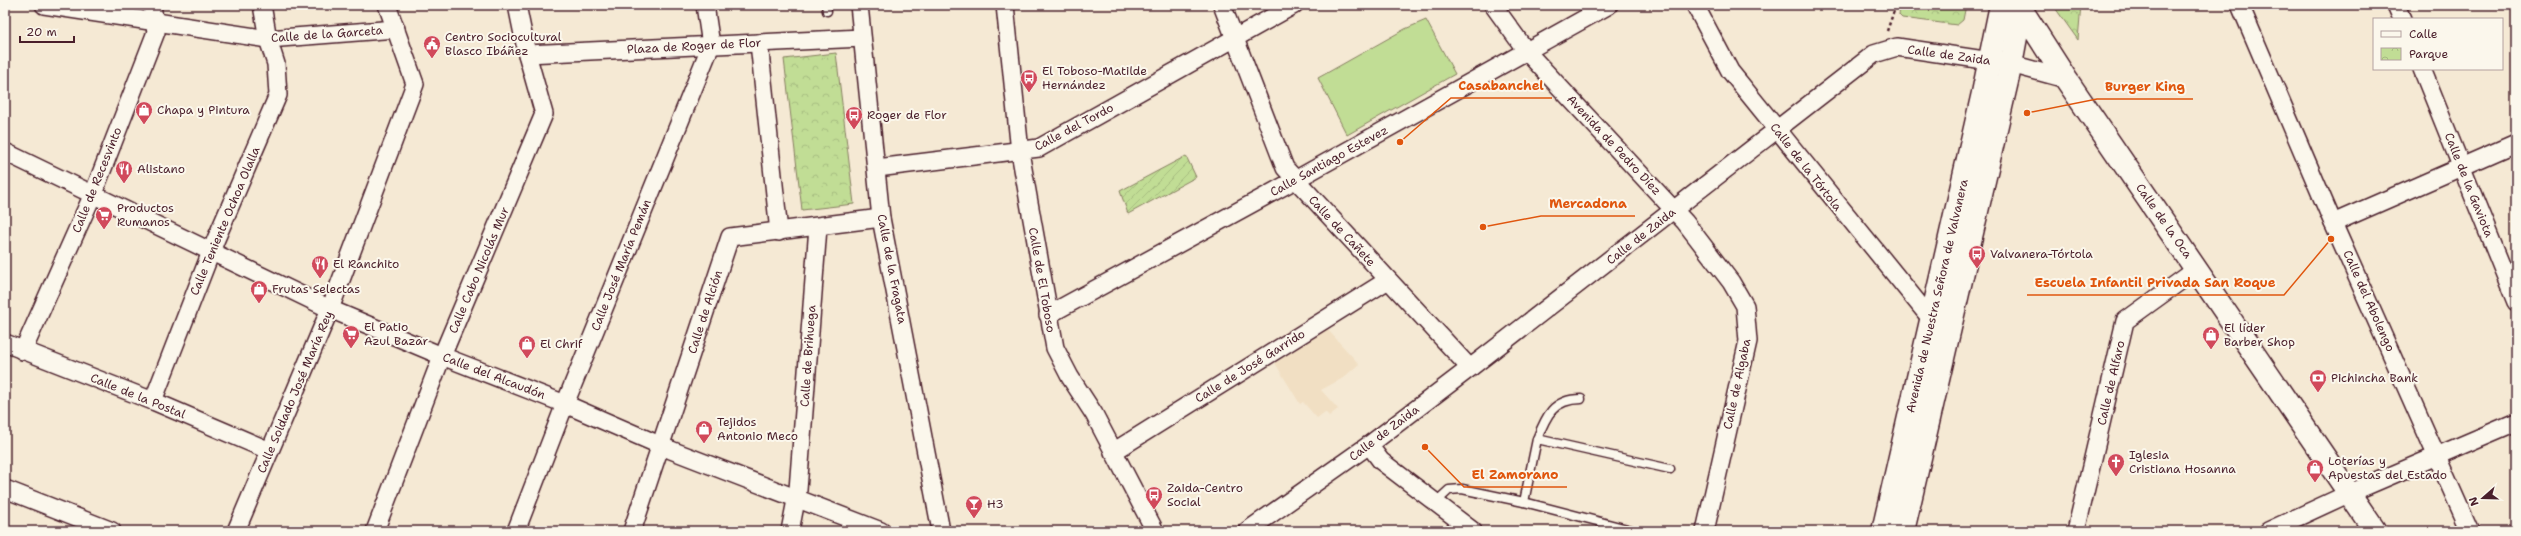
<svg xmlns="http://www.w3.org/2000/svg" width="2521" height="536" font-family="'Shantell Sans',sans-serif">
<defs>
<pattern id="park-crowns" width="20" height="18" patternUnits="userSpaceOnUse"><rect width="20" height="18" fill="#c1dd95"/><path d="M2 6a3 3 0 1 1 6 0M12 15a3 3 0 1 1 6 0" fill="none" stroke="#a7bd81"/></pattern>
<pattern id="garden-furrows" width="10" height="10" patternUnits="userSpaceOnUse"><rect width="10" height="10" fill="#c1dd95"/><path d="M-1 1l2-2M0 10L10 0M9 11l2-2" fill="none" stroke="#a7bd81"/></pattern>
</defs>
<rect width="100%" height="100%" fill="#f5e9d4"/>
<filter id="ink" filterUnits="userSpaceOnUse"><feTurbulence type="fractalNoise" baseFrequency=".025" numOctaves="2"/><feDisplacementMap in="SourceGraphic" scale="8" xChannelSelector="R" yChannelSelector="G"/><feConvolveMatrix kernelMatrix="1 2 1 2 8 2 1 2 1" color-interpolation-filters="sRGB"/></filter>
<g filter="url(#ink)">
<polygon fill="#f1dfc3" points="1327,329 1359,364 1343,378 1321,390 1338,409 1329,416 1325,412 1317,418 1303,402 1300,404 1275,363"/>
<g fill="url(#park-crowns)" stroke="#867e60">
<polygon points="1900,5 1966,5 1963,20 1957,25 1902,18 1899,15"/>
<polygon points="2053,5 2081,5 2078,40"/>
<polygon points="836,53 854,204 802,210 784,59"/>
</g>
<polygon fill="url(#garden-furrows)" stroke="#867e60" points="1186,156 1196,177 1128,214 1120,191"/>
<polygon fill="#c1dd95" stroke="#867e60" points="1426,20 1455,74 1347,135 1318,78 1405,29"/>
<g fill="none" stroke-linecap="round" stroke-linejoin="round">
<g stroke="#4a1f2b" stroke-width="11">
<g id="lane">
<polyline points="826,5 827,11"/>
<path d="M1537 439C1546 416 1553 399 1581 399"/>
<polyline points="1524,502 1537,439 1670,469"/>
<polyline points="1435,503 1449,490 1462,489 1524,502 1635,531"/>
</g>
</g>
<g stroke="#4a1f2b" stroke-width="20">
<g id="street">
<polyline points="44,5 268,39 396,29"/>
<polyline points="859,5 881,218 941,531"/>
<polyline points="1005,5 1020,152 1055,348 1070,377 1094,414 1155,531"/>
<polyline points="1222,5 1285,168 1470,368"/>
<polyline points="1493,5 1527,52 1685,222 1731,282 1745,306 1748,341 1705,531"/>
<polyline points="1695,5 1730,71 1931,319"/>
<polyline points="2240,5 2333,223 2470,531"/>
<polyline points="2396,5 2402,19"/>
<polyline points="759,43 779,232"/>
<polyline points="527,54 862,38"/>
<polyline points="2422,69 2516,302"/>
<polyline points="5,152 330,309 442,356 565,404 671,450 881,531"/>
<polyline points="877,168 1039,148 1294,5"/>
<polyline points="2333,223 2516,143"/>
<polyline points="1048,315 1295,180 1609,5"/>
<polyline points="5,343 153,401 270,451"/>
<polyline points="23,351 93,194 156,32 152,5"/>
<polyline points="153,401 216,239 278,95 276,64 268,39 262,5"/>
<polyline points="1369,445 1381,461 1473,531"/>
<polyline points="1113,452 1388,280"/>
<polyline points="5,489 112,531"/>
<polyline points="236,531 330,309 415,84 387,5"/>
<polyline points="375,531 442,356 544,114 527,54 517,5"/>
<polyline points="516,531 565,404 711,45 705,5"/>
<polyline points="632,531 730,237 881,218"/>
<polyline points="790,531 798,490 818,227"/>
<polyline points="1247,531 1369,445 1470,368 1874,54 1897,47 2011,64 2066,79"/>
<polyline points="2076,531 2125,321 2197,269"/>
<polyline points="2268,531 2350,493 2516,422"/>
</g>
</g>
<g stroke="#4a1f2b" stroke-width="25">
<g id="secondary">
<polyline points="2021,9 2066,79 2375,531"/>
<polyline points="1883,531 1983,93 2001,5"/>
<polyline points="1903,531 2011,64 2022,5"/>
</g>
</g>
<polyline stroke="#4a1f2b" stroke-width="2.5" stroke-dasharray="3 3" stroke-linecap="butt" points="1887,31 1896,5"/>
<use href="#lane" stroke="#fbf7ec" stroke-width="8"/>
<use href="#street" stroke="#fbf7ec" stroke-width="17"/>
<use href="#secondary" stroke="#fbf7ec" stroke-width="22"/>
</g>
</g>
<defs>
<g id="civic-pin" transform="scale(0.9)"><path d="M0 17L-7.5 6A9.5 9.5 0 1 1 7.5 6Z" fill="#d1495b" stroke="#fbf7ec"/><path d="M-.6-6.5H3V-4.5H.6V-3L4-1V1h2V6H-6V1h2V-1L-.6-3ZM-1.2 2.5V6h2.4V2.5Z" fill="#fff"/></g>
<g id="bus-pin" transform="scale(0.9)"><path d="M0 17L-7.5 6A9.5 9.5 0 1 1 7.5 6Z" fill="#d1495b" stroke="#fbf7ec"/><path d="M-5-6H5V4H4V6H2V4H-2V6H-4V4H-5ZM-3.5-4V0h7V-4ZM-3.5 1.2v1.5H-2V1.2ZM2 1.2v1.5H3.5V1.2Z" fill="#fff"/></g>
<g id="shop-pin" transform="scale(0.9)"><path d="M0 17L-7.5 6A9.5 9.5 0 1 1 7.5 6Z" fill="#d1495b" stroke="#fbf7ec"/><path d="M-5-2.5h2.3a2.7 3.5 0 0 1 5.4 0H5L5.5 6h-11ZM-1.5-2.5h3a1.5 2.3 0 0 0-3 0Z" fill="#fff"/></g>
<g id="restaurant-pin" transform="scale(0.9)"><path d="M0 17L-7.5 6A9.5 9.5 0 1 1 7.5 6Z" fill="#d1495b" stroke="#fbf7ec"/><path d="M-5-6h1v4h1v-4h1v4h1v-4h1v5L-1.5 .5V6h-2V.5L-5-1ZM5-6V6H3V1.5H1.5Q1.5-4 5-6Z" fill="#fff"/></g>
<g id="supermarket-pin" transform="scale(0.9)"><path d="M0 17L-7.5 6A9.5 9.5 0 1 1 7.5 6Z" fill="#d1495b" stroke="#fbf7ec"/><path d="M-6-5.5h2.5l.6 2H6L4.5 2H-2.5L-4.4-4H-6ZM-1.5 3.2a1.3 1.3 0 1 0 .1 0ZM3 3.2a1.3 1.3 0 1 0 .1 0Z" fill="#fff"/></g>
<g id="bank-pin" transform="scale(0.9)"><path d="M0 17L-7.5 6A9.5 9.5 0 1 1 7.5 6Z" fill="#d1495b" stroke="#fbf7ec"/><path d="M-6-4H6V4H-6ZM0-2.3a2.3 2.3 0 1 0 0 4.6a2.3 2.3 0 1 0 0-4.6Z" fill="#fff"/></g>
<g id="church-pin" transform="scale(0.9)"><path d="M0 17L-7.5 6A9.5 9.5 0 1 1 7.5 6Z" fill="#d1495b" stroke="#fbf7ec"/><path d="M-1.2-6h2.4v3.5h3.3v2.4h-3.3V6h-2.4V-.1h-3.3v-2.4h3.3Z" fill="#fff"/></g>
<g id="bar-pin" transform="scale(0.9)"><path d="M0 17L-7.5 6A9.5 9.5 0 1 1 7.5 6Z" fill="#d1495b" stroke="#fbf7ec"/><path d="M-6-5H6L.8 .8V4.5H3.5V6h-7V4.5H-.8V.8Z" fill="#fff"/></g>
</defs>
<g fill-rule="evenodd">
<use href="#civic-pin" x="432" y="44"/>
<use href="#bus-pin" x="1029" y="78"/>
<use href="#shop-pin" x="144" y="110"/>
<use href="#bus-pin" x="854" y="115"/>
<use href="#restaurant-pin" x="124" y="169"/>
<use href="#supermarket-pin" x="104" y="215"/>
<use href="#bus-pin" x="1977" y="254"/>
<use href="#restaurant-pin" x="320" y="264"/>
<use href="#shop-pin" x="259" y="289"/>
<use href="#supermarket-pin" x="351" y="334"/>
<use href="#shop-pin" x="2211" y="335"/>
<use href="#shop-pin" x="527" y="344"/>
<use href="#bank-pin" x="2318" y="378"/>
<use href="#shop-pin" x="704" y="429"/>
<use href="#church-pin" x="2116" y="462"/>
<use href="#shop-pin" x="2315" y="468"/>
<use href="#bus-pin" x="1154" y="495"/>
<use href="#bar-pin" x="974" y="504"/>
</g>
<g text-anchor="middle" stroke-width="4" stroke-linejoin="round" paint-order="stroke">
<g font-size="12" fill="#4a1f2b" stroke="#fbf7ec">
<text transform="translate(327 34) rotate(-4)" y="4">Calle de la Garceta</text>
<text transform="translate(694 46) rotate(-3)" y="4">Plaza de Roger de Flor</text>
<text transform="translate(1949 55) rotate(8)" y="4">Calle de Zaida</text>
<text transform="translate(1074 127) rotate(-28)" y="4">Calle del Tordo</text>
<text transform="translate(1614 145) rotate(47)" y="4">Avenida de Pedro Díez</text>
<text transform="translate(1329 161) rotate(-29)" y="4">Calle Santiago Estevez</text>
<text transform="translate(1806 167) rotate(52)" y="4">Calle de la Tórtola</text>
<text transform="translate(97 180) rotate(-68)" y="4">Calle de Recesvinto</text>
<text transform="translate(2469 185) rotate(68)" y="4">Calle de la Gaviota</text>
<text transform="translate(225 221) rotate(-67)" y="4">Calle Teniente Ochoa Olalla</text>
<text transform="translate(2164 221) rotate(55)" y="4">Calle de la Oca</text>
<text transform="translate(1342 231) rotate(47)" y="4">Calle de Cañete</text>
<text transform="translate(1641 236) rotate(-38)" y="4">Calle de Zaida</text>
<text transform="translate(621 265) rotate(-68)" y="4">Calle José María Pemán</text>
<text transform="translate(892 269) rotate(79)" y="4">Calle de la Fragata</text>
<text transform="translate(479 270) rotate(-67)" y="4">Calle Cabo Nicolás Mur</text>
<text transform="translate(1042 280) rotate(80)" y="4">Calle de El Toboso</text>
<text transform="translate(1937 296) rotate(-77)" y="4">Avenida de Nuestra Señora de Valvanera</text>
<text transform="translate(2369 301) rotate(66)" y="4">Calle del Abolengo</text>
<text transform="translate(705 312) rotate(-72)" y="4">Calle de Alción</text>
<text transform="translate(808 356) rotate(-86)" y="4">Calle de Brihuega</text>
<text transform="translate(1250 366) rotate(-32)" y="4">Calle de José Garrido</text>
<text transform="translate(494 376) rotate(21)" y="4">Calle del Alcaudón</text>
<text transform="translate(2111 383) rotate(-77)" y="4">Calle de Alfaro</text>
<text transform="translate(1737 384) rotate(-78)" y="4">Calle de Algaba</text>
<text transform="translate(295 392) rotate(-67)" y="4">Calle Soldado José María Rey</text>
<text transform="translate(138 396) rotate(22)" y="4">Calle de la Postal</text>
<text transform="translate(1384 433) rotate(-37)" y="4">Calle de Zaida</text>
</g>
<g font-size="12" fill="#4a1f2b" stroke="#fbf7ec" text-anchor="start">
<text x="445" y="41">Centro Sociocultural<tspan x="445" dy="14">Blasco Ibáñez</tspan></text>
<text x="1042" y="75">El Toboso-Matilde<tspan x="1042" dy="14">Hernández</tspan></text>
<text x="157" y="114">Chapa y Pintura</text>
<text x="867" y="119">Roger de Flor</text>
<text x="137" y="173">Alistano</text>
<text x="117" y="212">Productos<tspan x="117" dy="14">Rumanos</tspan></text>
<text x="1990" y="258">Valvanera-Tórtola</text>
<text x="333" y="268">El Ranchito</text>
<text x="272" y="293">Frutas Selectas</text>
<text x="364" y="331">El Patio<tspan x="364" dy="14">Azul Bazar</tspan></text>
<text x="2224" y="332">El líder<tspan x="2224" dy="14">Barber Shop</tspan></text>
<text x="540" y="348">El Chrif</text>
<text x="2331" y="382">Pichincha Bank</text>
<text x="717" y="426">Tejidos<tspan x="717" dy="14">Antonio Meco</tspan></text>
<text x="2129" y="459">Iglesia<tspan x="2129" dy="14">Cristiana Hosanna</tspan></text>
<text x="2328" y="465">Loterías y<tspan x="2328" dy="14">Apuestas del Estado</tspan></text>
<text x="1167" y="492">Zaida-Centro<tspan x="1167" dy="14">Social</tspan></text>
<text x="987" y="508">H3</text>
</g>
</g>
<path fill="none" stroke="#e0560e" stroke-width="1.5" d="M1400 142L1451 98H1552M2027 113L2097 99H2193M1483 227L1541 216H1635M2331 239L2284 295H2027M1425 447L1464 487H1567"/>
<g fill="#e0560e" stroke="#fbf7ec" stroke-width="1.5">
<circle cx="1400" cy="142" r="4"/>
<circle cx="2027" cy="113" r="4"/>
<circle cx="1483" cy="227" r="4"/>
<circle cx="2331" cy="239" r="4"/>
<circle cx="1425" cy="447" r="4"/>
</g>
<g font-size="13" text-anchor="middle" font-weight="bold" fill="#e0560e" stroke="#fbf7ec" stroke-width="4" stroke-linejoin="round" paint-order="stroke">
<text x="1501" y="90">Casabanchel</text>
<text x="2145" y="91">Burger King</text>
<text x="1588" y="208">Mercadona</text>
<text x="2155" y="287">Escuela Infantil Privada San Roque</text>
<text x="1515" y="479">El Zamorano</text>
</g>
<rect width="2521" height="536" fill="none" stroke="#fbf7ec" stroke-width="20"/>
<rect x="10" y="10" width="2501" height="516" fill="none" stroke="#4a1f2b" stroke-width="1.5" filter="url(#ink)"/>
<rect x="2373" y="18" width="130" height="52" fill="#fbf7ec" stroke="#b4a19f"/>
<rect x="2381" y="31" width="20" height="6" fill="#fbf7ec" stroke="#b4a19f"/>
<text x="2409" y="38" font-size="12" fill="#4a1f2b">Calle</text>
<rect x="2381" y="48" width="20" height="12" fill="url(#park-crowns)" stroke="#b4a19f"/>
<text x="2409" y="58" font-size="12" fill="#4a1f2b">Parque</text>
<g transform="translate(2483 498) rotate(250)" stroke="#fbf7ec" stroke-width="3" paint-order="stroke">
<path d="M0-3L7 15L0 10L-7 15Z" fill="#4a1f2b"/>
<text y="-6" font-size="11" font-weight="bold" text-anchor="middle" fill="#4a1f2b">N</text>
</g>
<path d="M20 36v6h54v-6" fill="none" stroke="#4a1f2b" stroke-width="2"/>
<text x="26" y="36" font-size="12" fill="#4a1f2b" stroke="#fbf7ec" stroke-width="3" paint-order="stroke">20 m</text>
</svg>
